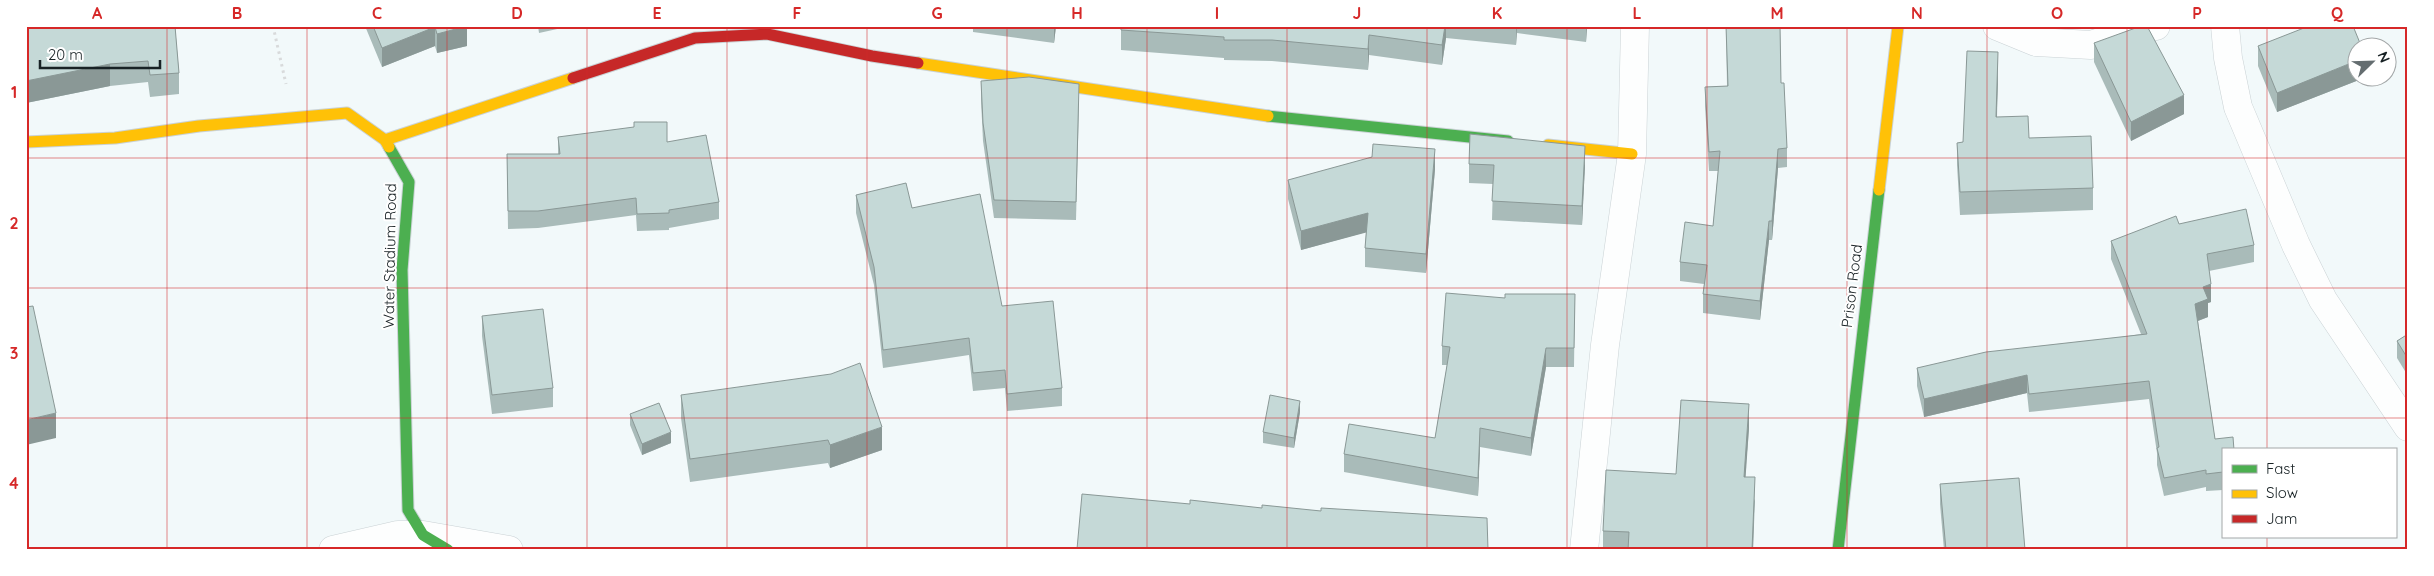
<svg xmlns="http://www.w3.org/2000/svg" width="2434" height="576" font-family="Quicksand,sans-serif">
<rect width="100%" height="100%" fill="#f2f9fa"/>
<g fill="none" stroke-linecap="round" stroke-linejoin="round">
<g stroke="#cad2d5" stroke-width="29">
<g id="street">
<polyline points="1997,26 2036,42 2091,45 2139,29 2156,26"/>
<polyline points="2225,26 2228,58 2238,107 2296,245 2323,300 2408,427"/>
<polyline points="333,550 398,535 423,535 509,550"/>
<polyline points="1584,550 1605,345 1632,154 1635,26"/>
</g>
</g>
<g stroke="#cad2d5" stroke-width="13">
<g id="fast">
<polyline points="1268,116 1508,141"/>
<polyline points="389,147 409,182 402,270 408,510 423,535 448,550"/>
<polyline points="1838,550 1879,190"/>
</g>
</g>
<g stroke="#cad2d5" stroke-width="13">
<g id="slow">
<polyline points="918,63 1268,116"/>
<polyline points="385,140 573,78"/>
<polyline points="26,142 115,138 199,126 347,113 385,140 389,147"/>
<polyline points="1548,145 1632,154"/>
<polyline points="1879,190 1898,26"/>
</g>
</g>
<g stroke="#cad2d5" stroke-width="13">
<polyline id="jam" points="573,78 695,38 767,34 872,56 918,63"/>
</g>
<polyline stroke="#d8dadb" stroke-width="3" stroke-dasharray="2.5 4" stroke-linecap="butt" points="273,26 286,84"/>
<use href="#street" stroke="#fdfefe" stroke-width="28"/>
<use href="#fast" stroke="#4caf50" stroke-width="11"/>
<use href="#slow" stroke="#ffc107" stroke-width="11"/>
<use href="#jam" stroke="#c62828" stroke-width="11"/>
</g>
<g fill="#a9bbb9">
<polygon points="26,26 175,26 179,73 179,94 150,97 148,82 110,86 26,103"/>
<polygon points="365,26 467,26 467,46 437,53 435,46 382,67"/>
<polygon points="538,26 571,26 539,33"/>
<polygon points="965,26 1056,26 1054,43 973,32 973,28"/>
<polygon points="1121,26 1587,26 1586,42 1517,33 1516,45 1446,38 1442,65 1369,55 1368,70 1272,61 1224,60 1224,58 1121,50"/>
<polygon points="1726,26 1780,26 1781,83 1787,148 1787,167 1778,168 1772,240 1769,240 1760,320 1703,313 1703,294 1704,284 1680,281 1680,262 1713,226 1718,171 1709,171 1705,106 1705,87 1727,86"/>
<polygon points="2094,43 2184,114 2131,141 2094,62"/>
<polygon points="2258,46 2356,78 2364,78 2277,112 2258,66"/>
<polygon points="1998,75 1997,117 2029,138 2093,188 2093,210 1960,215 1957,165 1957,143 1963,142"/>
<polygon points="981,81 1079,103 1076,220 994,218 983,141 981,100"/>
<polygon points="558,137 719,202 719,219 669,228 669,230 637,231 636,215 538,228 508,229 507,154 558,154"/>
<polygon points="1469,164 1585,165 1582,225 1492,220 1493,184 1469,183"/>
<polygon points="1435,169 1426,273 1365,267 1365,248 1366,232 1301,250 1288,199 1288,180"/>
<polygon points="856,195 912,208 1002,306 1062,388 1062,406 1007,411 1005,388 973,391 969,355 883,368 874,285 856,213"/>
<polygon points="2179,224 2254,245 2254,262 2209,271 2211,302 2208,303 2208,317 2198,321 2215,439 2223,450 2223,490 2206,491 2206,487 2164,496 2157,465 2157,453 2149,399 2029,412 2027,393 1924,417 1917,386 1917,368 2141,334 2111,259 2111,241"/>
<polygon points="1575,294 1574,367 1546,367 1531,456 1480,447 1478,496 1344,472 1344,454 1435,438 1447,365 1442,365 1442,346 1505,298"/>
<polygon points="482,316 553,388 553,407 492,414 482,336"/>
<polygon points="2408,334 2408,376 2397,358 2397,341"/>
<polygon points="681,395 882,450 830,468 828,463 690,482 681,418"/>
<polygon points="1300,412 1294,448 1263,443 1263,432"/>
<polygon points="630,414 671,443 642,455 630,425"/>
<polygon points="1749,428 1745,477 1755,501 1753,550 1603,550 1603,531 1676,474"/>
<polygon points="1940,484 2025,550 1944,550 1940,504"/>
</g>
<g fill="#8a9896">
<polygon points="467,26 467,46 437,53 437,34"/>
<polygon points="1054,26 1056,26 1054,43"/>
<polygon points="1445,26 1446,26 1446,38 1442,65 1442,45"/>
<polygon points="1516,26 1517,26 1516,45"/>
<polygon points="1586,26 1587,26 1586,42"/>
<polygon points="435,27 435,46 382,67 382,48"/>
<polygon points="1369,35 1369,55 1368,70 1368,49"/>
<polygon points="1998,52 1998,75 1996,140 1996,117"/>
<polygon points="2356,61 2356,78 2364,78 2277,112 2277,93"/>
<polygon points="110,64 110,86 26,103 26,81"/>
<polygon points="2184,95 2184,114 2131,141 2131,122"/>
<polygon points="1585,146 1585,165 1582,225 1582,206"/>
<polygon points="1435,149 1435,169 1426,273 1426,254"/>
<polygon points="1778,149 1778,168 1772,240 1772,221"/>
<polygon points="1368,213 1368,232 1301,250 1301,231"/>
<polygon points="1769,221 1769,240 1760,320 1760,301"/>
<polygon points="2211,284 2211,302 2208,303 2208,317 2195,322 2195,304 2203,287"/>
<polygon points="1546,348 1546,367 1531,456 1531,438"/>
<polygon points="2027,375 2027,393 1924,417 1924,399"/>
<polygon points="1300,401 1300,412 1294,448 1294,438"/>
<polygon points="1749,404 1749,428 1744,500 1744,477"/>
<polygon points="56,413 56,438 26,445 26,420"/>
<polygon points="882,427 882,450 830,468 830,445"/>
<polygon points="1480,428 1480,447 1478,496 1478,478"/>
<polygon points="671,432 671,443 642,455 642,444"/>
<polygon points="1755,477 1753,550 1752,550"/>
</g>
<g fill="#c5d9d7" stroke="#8a9896">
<polygon points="26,26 175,26 179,73 150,75 148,61 110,64 26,81"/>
<polygon points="373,26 467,26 437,34 435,27 382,48"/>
<polygon points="1121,26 1445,26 1442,45 1369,35 1368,49 1272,40 1224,40 1224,37 1121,30"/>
<polygon points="1726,26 1780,26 1781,83 1784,83 1787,148 1778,149 1772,221 1769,221 1760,301 1703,294 1707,265 1680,262 1685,222 1713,226 1720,151 1709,152 1705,87 1728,86"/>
<polygon points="2141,26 2147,26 2184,95 2131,122 2094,43"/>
<polygon points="2309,26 2353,26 2362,48 2356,48 2356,61 2277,93 2258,46"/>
<polygon points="1967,51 1998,52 1996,117 2028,116 2029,138 2091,136 2093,188 1960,192 1957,143 1963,142"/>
<polygon points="1029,77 1079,84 1076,202 994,200 983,123 981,81"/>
<polygon points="634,122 667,122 667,142 706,135 719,202 669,210 669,213 637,214 636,198 538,211 508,211 507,154 560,154 558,137 634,127"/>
<polygon points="1470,134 1585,146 1582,206 1492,201 1494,165 1469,164"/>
<polygon points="1373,144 1435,149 1426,254 1365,248 1368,213 1301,231 1288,180 1372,157"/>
<polygon points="906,183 912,208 980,194 1002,306 1053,301 1062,388 1007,394 1005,370 973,373 969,338 883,350 874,267 856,195"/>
<polygon points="2246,209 2254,245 2207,254 2211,284 2203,287 2208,299 2195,304 2215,439 2233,437 2234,450 2223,450 2223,472 2206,474 2206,470 2164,478 2157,448 2159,447 2149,381 2029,394 2027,375 1924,399 1917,368 1986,352 2147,334 2111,241 2176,216 2179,224"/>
<polygon points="1446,293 1505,298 1505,294 1575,294 1574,348 1546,348 1531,438 1480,428 1478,478 1344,454 1349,424 1435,438 1450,347 1442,346"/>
<polygon points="33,306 56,413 26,420 26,307"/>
<polygon points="543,309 553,388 492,395 482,316"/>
<polygon points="2408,334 2408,359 2397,341"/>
<polygon points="860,363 882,427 830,445 828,440 690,459 681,395 831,374"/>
<polygon points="1270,395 1300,401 1294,438 1263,432"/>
<polygon points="1681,400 1749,404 1744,477 1755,477 1752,550 1628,550 1629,532 1603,531 1606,470 1676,474"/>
<polygon points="659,403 671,432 642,444 630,414"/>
<polygon points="2019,478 2025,550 1946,550 1940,484"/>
<polygon points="1082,494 1190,504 1190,500 1262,508 1262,505 1321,511 1321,508 1487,518 1488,550 1077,549"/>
</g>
<path fill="none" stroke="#d62828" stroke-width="1" stroke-opacity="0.55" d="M167 26V550M307 26V550M447 26V550M587 26V550M727 26V550M867 26V550M1007 26V550M1147 26V550M1287 26V550M1427 26V550M1567 26V550M1707 26V550M1847 26V550M1987 26V550M2127 26V550M2267 26V450M26 158H2408M26 288H2408M26 418H2408M2267 537V550"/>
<g text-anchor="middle" stroke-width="4" stroke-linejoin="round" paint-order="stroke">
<g font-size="15" fill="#182225" stroke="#fff">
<text transform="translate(390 256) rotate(-89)" y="5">Water Stadium Road</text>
<text transform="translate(1852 286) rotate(-83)" y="5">Prison Road</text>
</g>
</g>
<rect width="2434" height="576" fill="none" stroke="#ffffff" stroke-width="55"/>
<rect x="2222" y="448" width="175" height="90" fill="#ffffff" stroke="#a3a7a8"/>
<rect x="2232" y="465" width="25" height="8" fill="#4caf50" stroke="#a3a7a8"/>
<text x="2266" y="474" font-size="15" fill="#182225">Fast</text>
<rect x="2232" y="490" width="25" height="8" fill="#ffc107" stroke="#a3a7a8"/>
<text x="2266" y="498" font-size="15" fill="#182225">Slow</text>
<rect x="2232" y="515" width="25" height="8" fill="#c62828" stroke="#a3a7a8"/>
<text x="2266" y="524" font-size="15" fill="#182225">Jam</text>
<g transform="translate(2372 62) rotate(67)"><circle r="24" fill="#ffffff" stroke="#a3a7a8"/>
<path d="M0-4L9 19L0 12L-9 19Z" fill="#646d70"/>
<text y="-8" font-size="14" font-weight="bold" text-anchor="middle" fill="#182225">N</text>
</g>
<path d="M40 60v8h120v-8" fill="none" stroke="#182225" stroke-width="2.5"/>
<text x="48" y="60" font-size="15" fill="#182225" stroke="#ffffff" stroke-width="4" paint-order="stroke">20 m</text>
<rect x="28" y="28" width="2378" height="520" fill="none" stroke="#d62828" stroke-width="2"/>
<g font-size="16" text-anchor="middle" font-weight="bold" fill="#d62828">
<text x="97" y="19">A</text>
<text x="237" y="19">B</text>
<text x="377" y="19">C</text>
<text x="517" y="19">D</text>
<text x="657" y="19">E</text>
<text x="797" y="19">F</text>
<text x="937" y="19">G</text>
<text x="1077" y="19">H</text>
<text x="1217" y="19">I</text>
<text x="1357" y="19">J</text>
<text x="1497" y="19">K</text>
<text x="1637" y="19">L</text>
<text x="1777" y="19">M</text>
<text x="1917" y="19">N</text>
<text x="2057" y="19">O</text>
<text x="2197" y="19">P</text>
<text x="2337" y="19">Q</text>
<text x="14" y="98">1</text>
<text x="14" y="229">2</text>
<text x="14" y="359">3</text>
<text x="14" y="489">4</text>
</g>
</svg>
